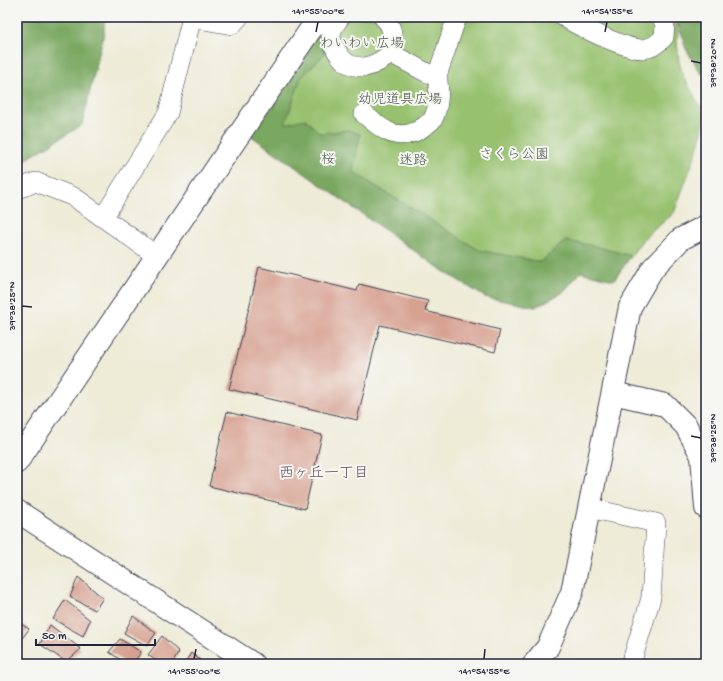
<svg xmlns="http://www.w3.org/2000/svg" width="723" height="681" font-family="'Gochi Hand','Klee One',sans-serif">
<rect width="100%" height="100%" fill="#f6f6f2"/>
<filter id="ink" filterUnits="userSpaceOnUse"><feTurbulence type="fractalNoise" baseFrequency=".025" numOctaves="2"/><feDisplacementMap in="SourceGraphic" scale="8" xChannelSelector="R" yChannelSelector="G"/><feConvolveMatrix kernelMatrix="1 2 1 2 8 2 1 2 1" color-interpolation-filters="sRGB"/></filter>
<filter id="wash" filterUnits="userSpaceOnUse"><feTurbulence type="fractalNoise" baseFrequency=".012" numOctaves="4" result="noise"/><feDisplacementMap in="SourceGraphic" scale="16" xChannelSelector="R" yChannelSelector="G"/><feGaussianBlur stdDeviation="0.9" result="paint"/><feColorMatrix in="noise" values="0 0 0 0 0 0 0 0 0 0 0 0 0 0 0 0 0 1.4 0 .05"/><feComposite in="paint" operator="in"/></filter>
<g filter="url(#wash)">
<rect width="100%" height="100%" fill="#eeebd7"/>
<polygon fill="#97c16e" stroke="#5c7254" points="322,17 676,17 678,23 677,42 679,62 684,78 706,116 696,153 674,213 643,239 614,280 581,272 562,293 535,307 485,297 243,130"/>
<g fill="#79a761" stroke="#4e644e">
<polygon points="17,17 105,17 104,33 82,125 17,165"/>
<polygon points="322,17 334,30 325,53 301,78 285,124 305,119 320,133 349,130 360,134 353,172 479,250 541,262 565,241 591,245 631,256 614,280 581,272 562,293 535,307 485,297 440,269 243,130"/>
<polygon points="676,17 706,17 706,72 701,74 686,49"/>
</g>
<g id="blocks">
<g fill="#d7a192">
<polygon points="259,267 357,291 359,284 428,301 425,311 500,330 495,352 380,325 357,420 229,389"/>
<polygon points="227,412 322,435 305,509 209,486"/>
<polygon points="78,577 103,598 95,610 70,597"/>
<polygon points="65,600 90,620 83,636 53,619"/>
<polygon points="133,616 156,633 147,646 124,633"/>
<polygon points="17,621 29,629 17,645"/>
<polygon points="50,625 81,649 66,662 40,644"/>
<polygon points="162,636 179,652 172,664 161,664 148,655"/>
<polygon points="120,639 141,652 133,664 127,664 109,652"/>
<polygon points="191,653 205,664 184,664"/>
</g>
</g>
</g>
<g filter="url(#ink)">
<use href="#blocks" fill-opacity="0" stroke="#414052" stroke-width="1"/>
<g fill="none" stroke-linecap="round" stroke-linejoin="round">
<g stroke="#414052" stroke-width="20">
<g id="street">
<path d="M340 17C337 22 333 27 331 33 330 43 340 58 347 63 352 66 360 67 365 67 374 66 383 59 390 55 393 41 395 27 383 17"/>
<path d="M564 17C578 26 627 50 643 49 652 48 658 44 664 37L665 24 661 17"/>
<polyline points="192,18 232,25 239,17"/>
<polyline points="390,55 394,55 429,74 437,76"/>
<path d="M364 114C372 121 380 128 389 132 403 138 415 134 426 125 429 123 432 121 433 119 439 107 440 89 437 76L457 17"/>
<polyline points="17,189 36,182 74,197 157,256"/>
<polyline points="103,218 168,113 192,17"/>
<polyline points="589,508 656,523 651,598 631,664"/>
</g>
</g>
<g stroke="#414052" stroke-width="24">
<g id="secondary">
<polyline points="613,393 665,405 686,426 702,456 706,508"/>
<polyline points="17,462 319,17"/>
<polyline points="17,511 253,664"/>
<polyline points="534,664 548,647 572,592 630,307 653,268 681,239 706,226"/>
</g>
</g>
<use href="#street" stroke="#fff" stroke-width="19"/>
<use href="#secondary" stroke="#fff" stroke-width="22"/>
</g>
</g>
<path fill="none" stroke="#22223b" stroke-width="1.5" d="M316 32 318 22M605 32 607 22M691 61 701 63M22 306 32 307M691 436 701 438M194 659 196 649M484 659 485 649"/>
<g text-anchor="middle" stroke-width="4" stroke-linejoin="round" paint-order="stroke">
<g font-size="14" fill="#4b5a4d" stroke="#f6f6f2">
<text x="362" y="47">わいわい広場</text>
<text x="400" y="103">幼児道具広場</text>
<text x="514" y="158">さくら公園</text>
<text x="328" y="163">桜</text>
<text x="413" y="164">迷路</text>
</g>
<g font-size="15" fill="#614e59" stroke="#f6f6f2">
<text x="324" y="477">西ヶ丘一丁目</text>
</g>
</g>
<rect width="723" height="681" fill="none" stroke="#f6f6f2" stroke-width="44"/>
<path d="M36 639v6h119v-6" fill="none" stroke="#22223b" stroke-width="2"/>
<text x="42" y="639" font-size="12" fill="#22223b" stroke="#f6f6f2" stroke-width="3" paint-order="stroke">50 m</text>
<rect x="22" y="22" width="679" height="637" fill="none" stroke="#22223b" stroke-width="1.5"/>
<g font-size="10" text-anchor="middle" fill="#22223b">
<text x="318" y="14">141°55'00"E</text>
<text x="607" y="14">141°54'55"E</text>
<text transform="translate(712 63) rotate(-90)" y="4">39°38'20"N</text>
<text transform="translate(11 306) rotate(-90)" y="4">39°38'25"N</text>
<text transform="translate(712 438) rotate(-90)" y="4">39°38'25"N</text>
<text x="194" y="674">141°55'00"E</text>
<text x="484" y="674">141°54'55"E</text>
</g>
</svg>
